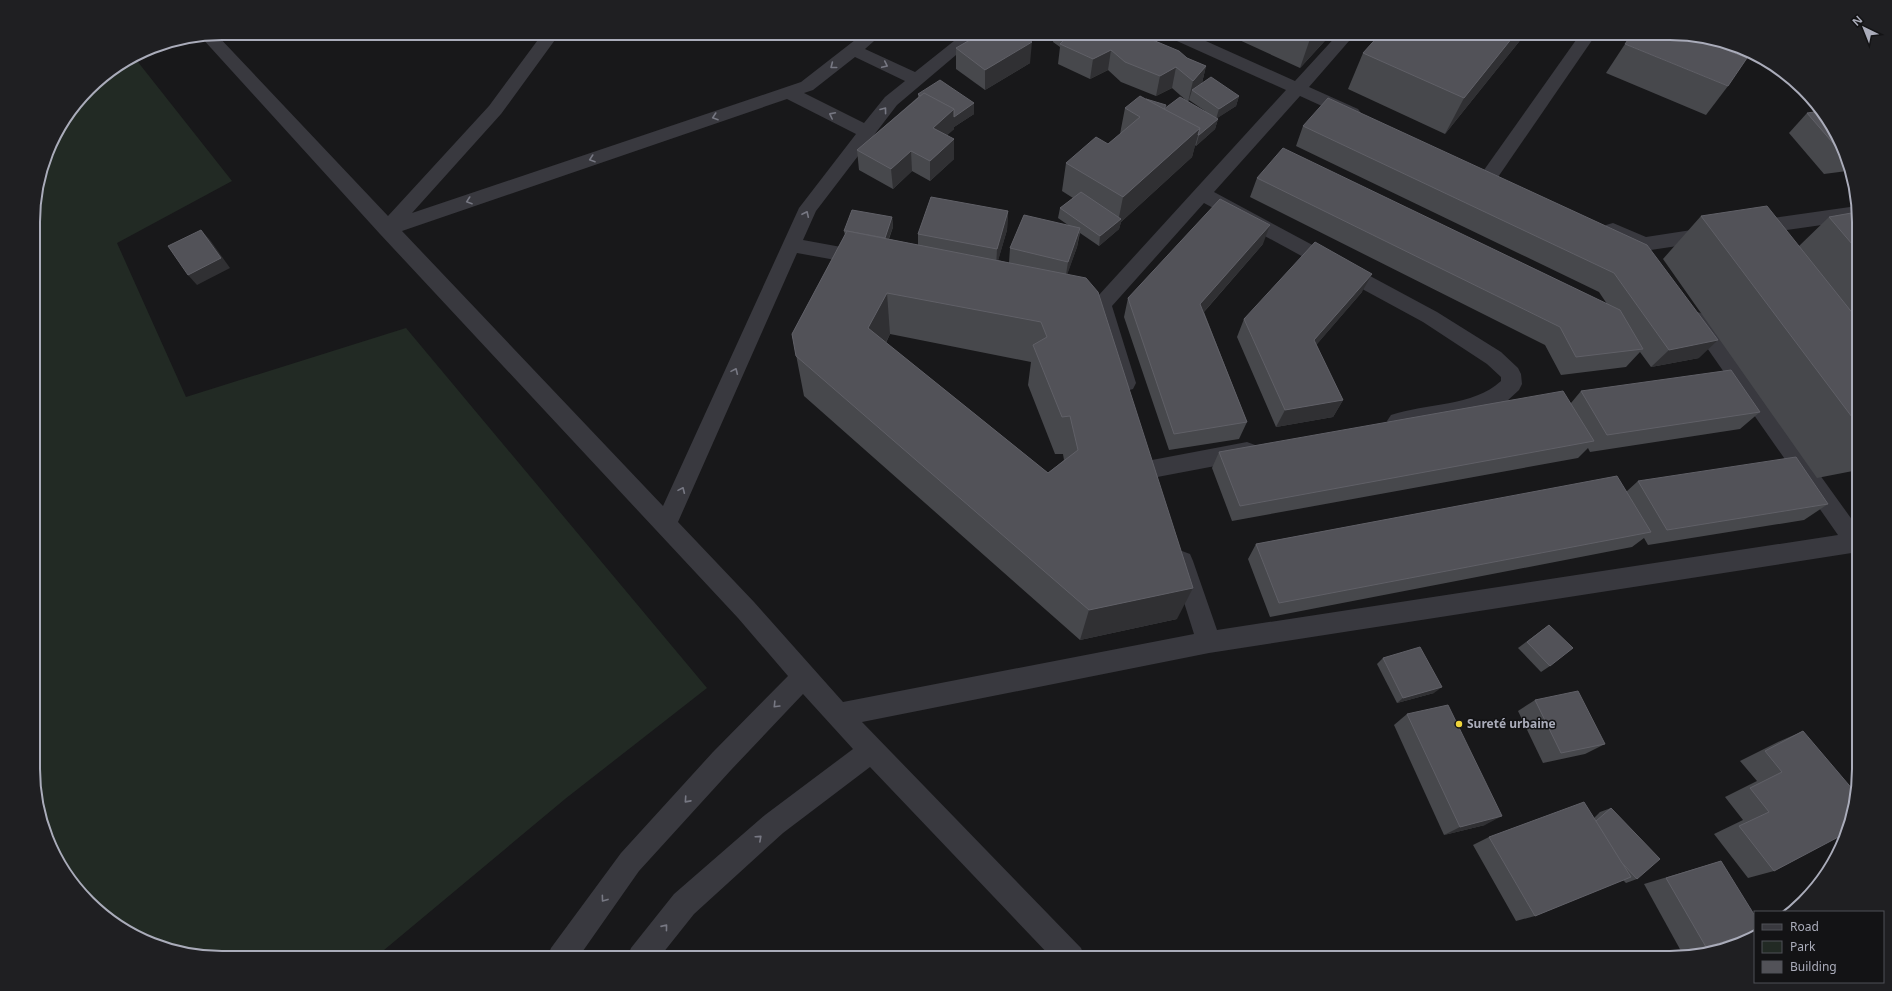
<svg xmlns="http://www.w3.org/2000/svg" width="1892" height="991" font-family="'Noto Sans',sans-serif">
<rect width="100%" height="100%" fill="#18181a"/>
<polygon fill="#222a24" points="134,57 232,181 117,243 186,397 406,328 707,688 565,799 384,950 378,958 222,958 138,938 98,911 65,874 35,794 33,210 53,138 97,80"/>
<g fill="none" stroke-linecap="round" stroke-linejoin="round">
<g fill="#39393f" fill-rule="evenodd">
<path d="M543 33H560L501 114 412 213 801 82 864 33H883L865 49 915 72 964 33H982L897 105 816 211 803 240 863 251 870 253 873 258 870 263 863 265 797 253 678 522 754 602 843 702 1194 634 1171 561 1174 554 1182 551 1190 554 1193 561 1217 630 1838 535 1691 325 1688 320 1691 315 1698 312 1705 315 1858 528V552L1209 653 862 722 1081 948 1085 958H1052L870 767 783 833 694 914 659 958H627L631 948 674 894 765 815 853 749 803 694 731 770 639 871 578 958H547L551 948 621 853 713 752 788 676 738 618 380 234 201 37 216 34 388 216 489 106ZM855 57 905 81 885 97 864 123 804 93 813 90ZM787 99 856 134 799 208 663 506 402 231Z"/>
<path d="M1166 33H1188L1295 81 1339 33H1356L1309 87 1358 109 1361 113 1358 117 1352 119 1346 117 1300 96 1214 192 1437 312 1501 352 1518 368 1521 374 1522 384 1519 390 1506 402 1481 413 1398 430 1391 427 1387 421 1391 415C1426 403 1473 407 1501 381V377L1487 364 1423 322 1204 203 1112 306 1136 383 1133 389 1126 391 1119 389 1094 310 1065 303 1062 298 1065 293 1072 290 1098 296 1286 90 1168 37Z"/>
<polygon points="1581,33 1597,33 1496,180 1490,181 1484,180 1481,175 1484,170"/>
<polygon points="1857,206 1857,220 1751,235 1744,233 1742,228 1744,223 1751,221"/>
<polygon points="1613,223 1646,237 1711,227 1718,229 1720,234 1718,239 1711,241 1644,251 1606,235 1604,230 1606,225"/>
<polygon points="1247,442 1255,445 1258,451 1255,457 1247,460 1152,478 1144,476 1141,469 1144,462 1152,460"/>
</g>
</g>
<g fill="#47484c" fill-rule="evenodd">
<path d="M1054 33H1136L1187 58 1206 66 1202 83 1239 96 1236 106 1217 118 1218 119 1215 129 1196 146 1195 145 1192 157 1121 222 1119 229 1099 246 1080 233 1077 247 1067 274 1177 619 1080 640 804 396 792 334 845 235 844 231 892 217 893 227 889 239 918 245V234L1008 211 1007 230 998 260 1009 263 1010 248 1068 225 1058 218 1060 208 1073 198 1062 191 1066 163 1108 144 1120 134 1125 108H1165L1205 111 1189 100 1188 102 1172 88 1156 96 1121 82 1108 70 1090 79 1058 64 1060 47 1053 42ZM890 334 1031 362 1028 385 1055 454H1063L1064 460 1048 473 886 343Z"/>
<polygon points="1224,33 1332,33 1300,68"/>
<polygon points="1526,33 1445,134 1348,89 1363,53"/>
<polygon points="1625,44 1728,86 1706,115 1606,73"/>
<polygon points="956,48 1030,63 985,90 956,69"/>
<polygon points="918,94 974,114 954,127 954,129 947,135 954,159 930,181 912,171 893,189 859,170 857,150 918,97"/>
<polygon points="1807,113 1827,117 1847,171 1824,174 1789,133"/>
<polygon points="1303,126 1647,245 1699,358 1651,367 1640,352 1626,367 1561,375 1545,345 1250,197 1257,178 1607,304 1599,292 1296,146"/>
<polygon points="1857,212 1858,470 1817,478 1663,259 1701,216 1799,246 1829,217"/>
<polygon points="1263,244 1204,312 1247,422 1239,439 1169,450 1124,317 1128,298"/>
<polygon points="1362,292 1316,345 1343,400 1333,417 1276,427 1237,337 1244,319"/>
<polygon points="1581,391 1760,412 1740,429 1590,452 1588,448 1578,458 1232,521 1212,468 1219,452 1571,403"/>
<polygon points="1638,481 1828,504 1804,520 1648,545 1644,538 1632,547 1270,617 1248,559 1256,544 1626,492"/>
<polygon points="1549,625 1550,666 1541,672 1518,648"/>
<polygon points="1383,658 1434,693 1397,703 1377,664"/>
<polygon points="1535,700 1605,744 1585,754 1543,763 1518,711"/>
<polygon points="1407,714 1485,825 1444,835 1394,725"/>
<polygon points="1803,731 1774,871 1748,878 1714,834 1743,820 1725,797 1757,781 1740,761 1778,742"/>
<polygon points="1611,808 1637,879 1626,883 1623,880 1535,916 1516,921 1473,845 1489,837 1594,818 1600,812"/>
<polygon points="1721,861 1706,947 1681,951 1644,884"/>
</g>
<g fill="#303033">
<polygon points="1312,33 1332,33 1300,68"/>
<polygon points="1516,33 1526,33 1445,134 1464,98"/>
<polygon points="1032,42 1030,63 985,90 985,70"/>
<polygon points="1111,50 1108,70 1090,79 1093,59"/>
<polygon points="1206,66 1201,87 1192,90 1189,100 1188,102 1193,81"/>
<polygon points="1176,67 1172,88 1156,96 1160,76"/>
<polygon points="1239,96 1236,106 1216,119 1219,109"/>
<polygon points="974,103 974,114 954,127 954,129 933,148 933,128 954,109"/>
<polygon points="1218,119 1215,129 1196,146 1199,135"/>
<polygon points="1200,128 1192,157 1121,222 1119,229 1099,246 1100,236 1118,222 1123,197"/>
<polygon points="954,139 954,159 930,181 930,161"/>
<polygon points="911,151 912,171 893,189 891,169"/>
<polygon points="1008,211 1007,230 996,268 997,249"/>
<polygon points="892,217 893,227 885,248 885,238"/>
<polygon points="1270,225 1263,244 1194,323 1200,304"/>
<polygon points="1080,228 1077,247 1065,281 1068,262"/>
<polygon points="201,230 210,240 230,268 197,285 188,275"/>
<polygon points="1372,274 1362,292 1305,358 1314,340"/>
<polygon points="887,293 890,334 872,369 868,328"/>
<polygon points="1718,340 1699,358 1651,367 1669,350"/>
<polygon points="1343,400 1333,417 1276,427 1285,410"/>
<polygon points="1193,588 1177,619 1080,640 1089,610"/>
<polygon points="1442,687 1434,693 1397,703 1403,698"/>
<polygon points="1502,816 1485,825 1444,835 1460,827"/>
</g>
<g fill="#525258" stroke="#606067" fill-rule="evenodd">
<polygon points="982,33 1018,33 1032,42 985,70 956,48"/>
<polygon points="1069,33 1136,33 1179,51 1187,58 1206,66 1193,81 1176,67 1160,76 1125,62 1111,50 1093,59 1060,44 1070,34"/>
<polygon points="1381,33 1516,33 1464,98 1363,53"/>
<polygon points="1633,33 1670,33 1703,41 1747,58 1728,86 1625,44"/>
<polygon points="1211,77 1239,96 1219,109 1192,90"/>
<polygon points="940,80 974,103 954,117 954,109 924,93 920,96 918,94"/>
<polygon points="924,93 954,109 933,128 954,139 930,161 911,151 891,169 857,150"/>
<polygon points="1140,96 1200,128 1123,197 1066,163 1096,137 1108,144 1140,117 1125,108"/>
<polygon points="1180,97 1218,119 1199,135 1198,135 1200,128 1164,109"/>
<polygon points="1328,98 1647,245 1718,340 1669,350 1614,273 1303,126"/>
<polygon points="1146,99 1166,105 1164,109"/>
<polygon points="1822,111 1827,117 1839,150 1807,113"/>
<polygon points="1283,148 1620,310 1643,349 1576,357 1560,327 1257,178"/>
<polygon points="1081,192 1121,219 1100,236 1060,208"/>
<polygon points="931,197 1008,211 997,249 918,234"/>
<polygon points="1220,199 1270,225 1200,304 1247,422 1174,434 1128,298"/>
<polygon points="1767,206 1858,320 1858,425 1701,216"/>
<polygon points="852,210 892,217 885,238 847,231 844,231"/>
<polygon points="1857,212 1858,251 1829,217"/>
<polygon points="1024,215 1080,228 1068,262 1010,248"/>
<polygon points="201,230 221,258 188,275 168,246"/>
<path d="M847 231 1086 278 1098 292 1193 588 1089 610 796 356 792 334ZM887 293 1041 322 1047 337 1033 345 1062 417 1070 416 1078 450 1048 473 868 328Z"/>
<polygon points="1315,242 1372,274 1314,340 1343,400 1285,410 1244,319"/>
<polygon points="1731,370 1760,412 1607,435 1581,391"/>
<polygon points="1563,391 1594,441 1240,506 1219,452"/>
<polygon points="1796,457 1828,504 1667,530 1638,481"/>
<polygon points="1617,476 1651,532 1279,603 1256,544"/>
<polygon points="1549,625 1573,648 1550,666 1527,642"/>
<polygon points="1420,647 1442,687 1403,698 1383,658"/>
<polygon points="1578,691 1605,744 1561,753 1535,700"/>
<polygon points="1448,705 1502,816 1460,827 1407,714"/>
<polygon points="1803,731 1854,791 1844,834 1774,871 1739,826 1769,812 1750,788 1782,772 1765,751"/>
<polygon points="1584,802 1631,877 1535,916 1489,837"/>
<polygon points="1611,808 1660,859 1637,879 1622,863 1596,821"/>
<polygon points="1721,861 1755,916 1755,932 1706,947 1666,878"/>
</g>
<defs><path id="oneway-chevron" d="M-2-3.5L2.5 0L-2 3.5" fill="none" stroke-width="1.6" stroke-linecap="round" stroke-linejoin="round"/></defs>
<g stroke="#777883">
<use href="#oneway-chevron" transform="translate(885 65) rotate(25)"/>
<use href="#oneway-chevron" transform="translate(833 66) rotate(142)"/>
<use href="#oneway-chevron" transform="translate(884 110) rotate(-53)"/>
<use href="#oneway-chevron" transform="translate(832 115) rotate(-153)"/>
<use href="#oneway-chevron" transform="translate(715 117) rotate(161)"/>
<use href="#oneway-chevron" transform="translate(592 159) rotate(161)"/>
<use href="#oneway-chevron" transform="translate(469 201) rotate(161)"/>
<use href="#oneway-chevron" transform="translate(806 214) rotate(-65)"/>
<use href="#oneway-chevron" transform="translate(735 371) rotate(-66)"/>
<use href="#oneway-chevron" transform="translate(682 490) rotate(-66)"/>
<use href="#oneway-chevron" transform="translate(776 705) rotate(134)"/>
<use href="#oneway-chevron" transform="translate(687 800) rotate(132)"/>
<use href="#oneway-chevron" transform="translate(759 838) rotate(-42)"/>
<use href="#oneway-chevron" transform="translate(604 899) rotate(126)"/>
<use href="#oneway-chevron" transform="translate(665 927) rotate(-51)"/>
</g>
<circle fill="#efd43b" stroke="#131315" stroke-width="1.5" cx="1459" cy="724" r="4"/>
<g text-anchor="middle" stroke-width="3" stroke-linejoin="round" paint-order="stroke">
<g font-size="12" font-weight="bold" fill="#aaacba" stroke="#131315" text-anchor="start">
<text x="1467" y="728">Sureté urbaine</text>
</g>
</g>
<path d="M0 0H1892V991H0ZM222 40H1670A182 182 0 0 1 1852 222V769A182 182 0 0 1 1670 951H222A182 182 0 0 1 40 769V222A182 182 0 0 1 222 40Z" fill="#1f1f22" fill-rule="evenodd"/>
<path fill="none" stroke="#aaacba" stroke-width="2" d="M222 40H1670A182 182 0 0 1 1852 222V769A182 182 0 0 1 1670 951H222A182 182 0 0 1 40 769V222A182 182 0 0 1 222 40Z"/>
<rect x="1754" y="911" width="130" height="72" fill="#131315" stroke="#4f5057"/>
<rect x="1762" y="924" width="20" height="6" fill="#39393f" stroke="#4f5057"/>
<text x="1790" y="931" font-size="12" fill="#aaacba">Road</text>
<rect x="1762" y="941" width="20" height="12" fill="#222a24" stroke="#4f5057"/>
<text x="1790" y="951" font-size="12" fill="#aaacba">Park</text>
<rect x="1762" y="961" width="20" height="12" fill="#525258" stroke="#4f5057"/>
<text x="1790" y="971" font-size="12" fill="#aaacba">Building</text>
<g transform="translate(1864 28) rotate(317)" stroke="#131315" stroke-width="3" paint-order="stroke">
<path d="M0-3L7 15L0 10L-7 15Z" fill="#aaacba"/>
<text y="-6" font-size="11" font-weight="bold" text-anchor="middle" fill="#aaacba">N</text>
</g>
</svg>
